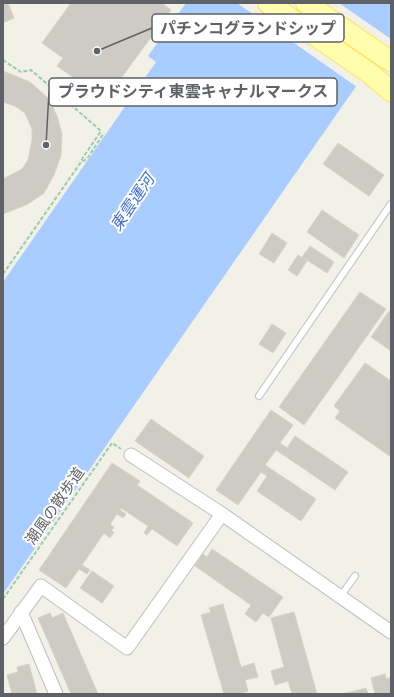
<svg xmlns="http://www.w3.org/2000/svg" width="394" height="697" font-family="Mulish,'Noto Sans JP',sans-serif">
<rect width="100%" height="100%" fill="#f1f1e7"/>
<polygon fill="#a9cdff" points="186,3 391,3 391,36 3,594 3,282 156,62 148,56"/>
<polygon fill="#f1f1e7" points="237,3 339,3 391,39 357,87"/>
<g fill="#cdcbc4" stroke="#d7d4c4">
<polygon points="3,3 8,3 14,18 3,23"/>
<polygon points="71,3 164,3 163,4 171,10 105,100 57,66 63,58 42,43"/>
<polygon points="3,71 30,82 48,98 57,116 62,134 61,155 54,175 44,193 28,204 3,214 3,179 22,169 28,160 32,140 32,129 25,113 15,106 3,102"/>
<polygon points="338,143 384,175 369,196 323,164"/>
<polygon points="322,210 359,235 344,258 307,232"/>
<polygon points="272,233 287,243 274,263 259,254"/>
<polygon points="310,246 334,262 327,273 302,257"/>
<polygon points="298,255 307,261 297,276 288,270"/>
<polygon points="360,292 386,309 304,425 279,407"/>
<polygon points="389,311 391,312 391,351 371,337"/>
<polygon points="272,324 286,333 273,353 259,344"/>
<polygon points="365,363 391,381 391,457 335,418 340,411 334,406"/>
<polygon points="271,410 293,425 280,443 287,448 295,436 348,472 335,490 276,450 265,465 316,499 301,521 257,491 267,476 261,472 238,505 216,490"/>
<polygon points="151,419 204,456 189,478 135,441"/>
<polygon points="112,463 140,481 137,485 193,523 177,546 152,529 147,535 144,533 148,526 121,508 120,510 126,514 123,518 117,514 110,524 114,527 111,531 114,532 110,538 104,533 82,565 90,570 87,574 79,569 66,588 39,570"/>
<polygon points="212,549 283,597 269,617 263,613 256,622 245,614 251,605 195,566 203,554 207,557"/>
<polygon points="92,571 114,586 102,603 80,588"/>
<polygon points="223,604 241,667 254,663 258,677 245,680 248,691 237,694 224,694 201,615 211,612 209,608"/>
<polygon points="294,612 317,694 292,694 288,681 275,685 271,671 284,667 271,618"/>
<polygon points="50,613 52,618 63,613 98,694 71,694 38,618"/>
<polygon points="29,664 37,694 12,694 7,675 18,672 17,667"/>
<polygon points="385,674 386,679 391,677 391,694 375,694 371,678"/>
<polygon points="366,688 368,694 343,694"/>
</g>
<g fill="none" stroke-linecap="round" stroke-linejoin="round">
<g stroke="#bebfc6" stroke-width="8">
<g id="service">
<polyline points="259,396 391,204"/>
<polyline points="340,597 355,576"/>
</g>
</g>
<g stroke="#bebfc6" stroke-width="15">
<g id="minor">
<polyline points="131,455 222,514 391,632"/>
<polyline points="21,612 56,694"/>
<polyline points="3,638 41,586 127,648 222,514"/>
</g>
</g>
<g stroke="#fee754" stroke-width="22">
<g id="primary">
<polyline points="268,3 368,72 391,91"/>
<polyline points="306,3 380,54 391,61"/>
</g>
</g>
<g stroke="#9accaf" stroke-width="2" stroke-dasharray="4 2" stroke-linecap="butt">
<polyline points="3,60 21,72 31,70 101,131 82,159 81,162"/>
<polyline points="3,274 81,162 87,159 104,133"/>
<polyline points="3,599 112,443 121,449"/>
</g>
<use href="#service" stroke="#fff" stroke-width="6"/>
<use href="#minor" stroke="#fff" stroke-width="13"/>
<use href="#primary" stroke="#fffeae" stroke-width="20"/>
</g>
<g text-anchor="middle" stroke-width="4" stroke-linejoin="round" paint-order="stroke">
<g font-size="15" fill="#5e6168" stroke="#fff">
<text transform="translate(55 506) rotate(-55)" y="5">潮風の散歩道</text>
</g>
<g font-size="16" font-style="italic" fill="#4070cf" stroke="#fff">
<text transform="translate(132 202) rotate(-56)" y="6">東雲運河</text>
</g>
</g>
<path fill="none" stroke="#5e6168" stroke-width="1.5" d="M97 51L152 28M46 145L49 92"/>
<g fill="#5e6168" stroke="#fff" stroke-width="1.5">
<circle cx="97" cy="51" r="4"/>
<circle cx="46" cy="145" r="4"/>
</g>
<g fill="#fff" stroke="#5e6168" stroke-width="1.5">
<rect x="152" y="14" width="192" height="28" rx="4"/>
<rect x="49" y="78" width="288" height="28" rx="4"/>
</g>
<g font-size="16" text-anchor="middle" font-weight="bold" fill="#5e6168">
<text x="248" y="34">パチンコグランドシップ</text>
<text x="193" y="97">プラウドシティ東雲キャナルマークス</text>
</g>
<rect width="394" height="697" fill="none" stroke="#5e6168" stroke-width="8"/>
</svg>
